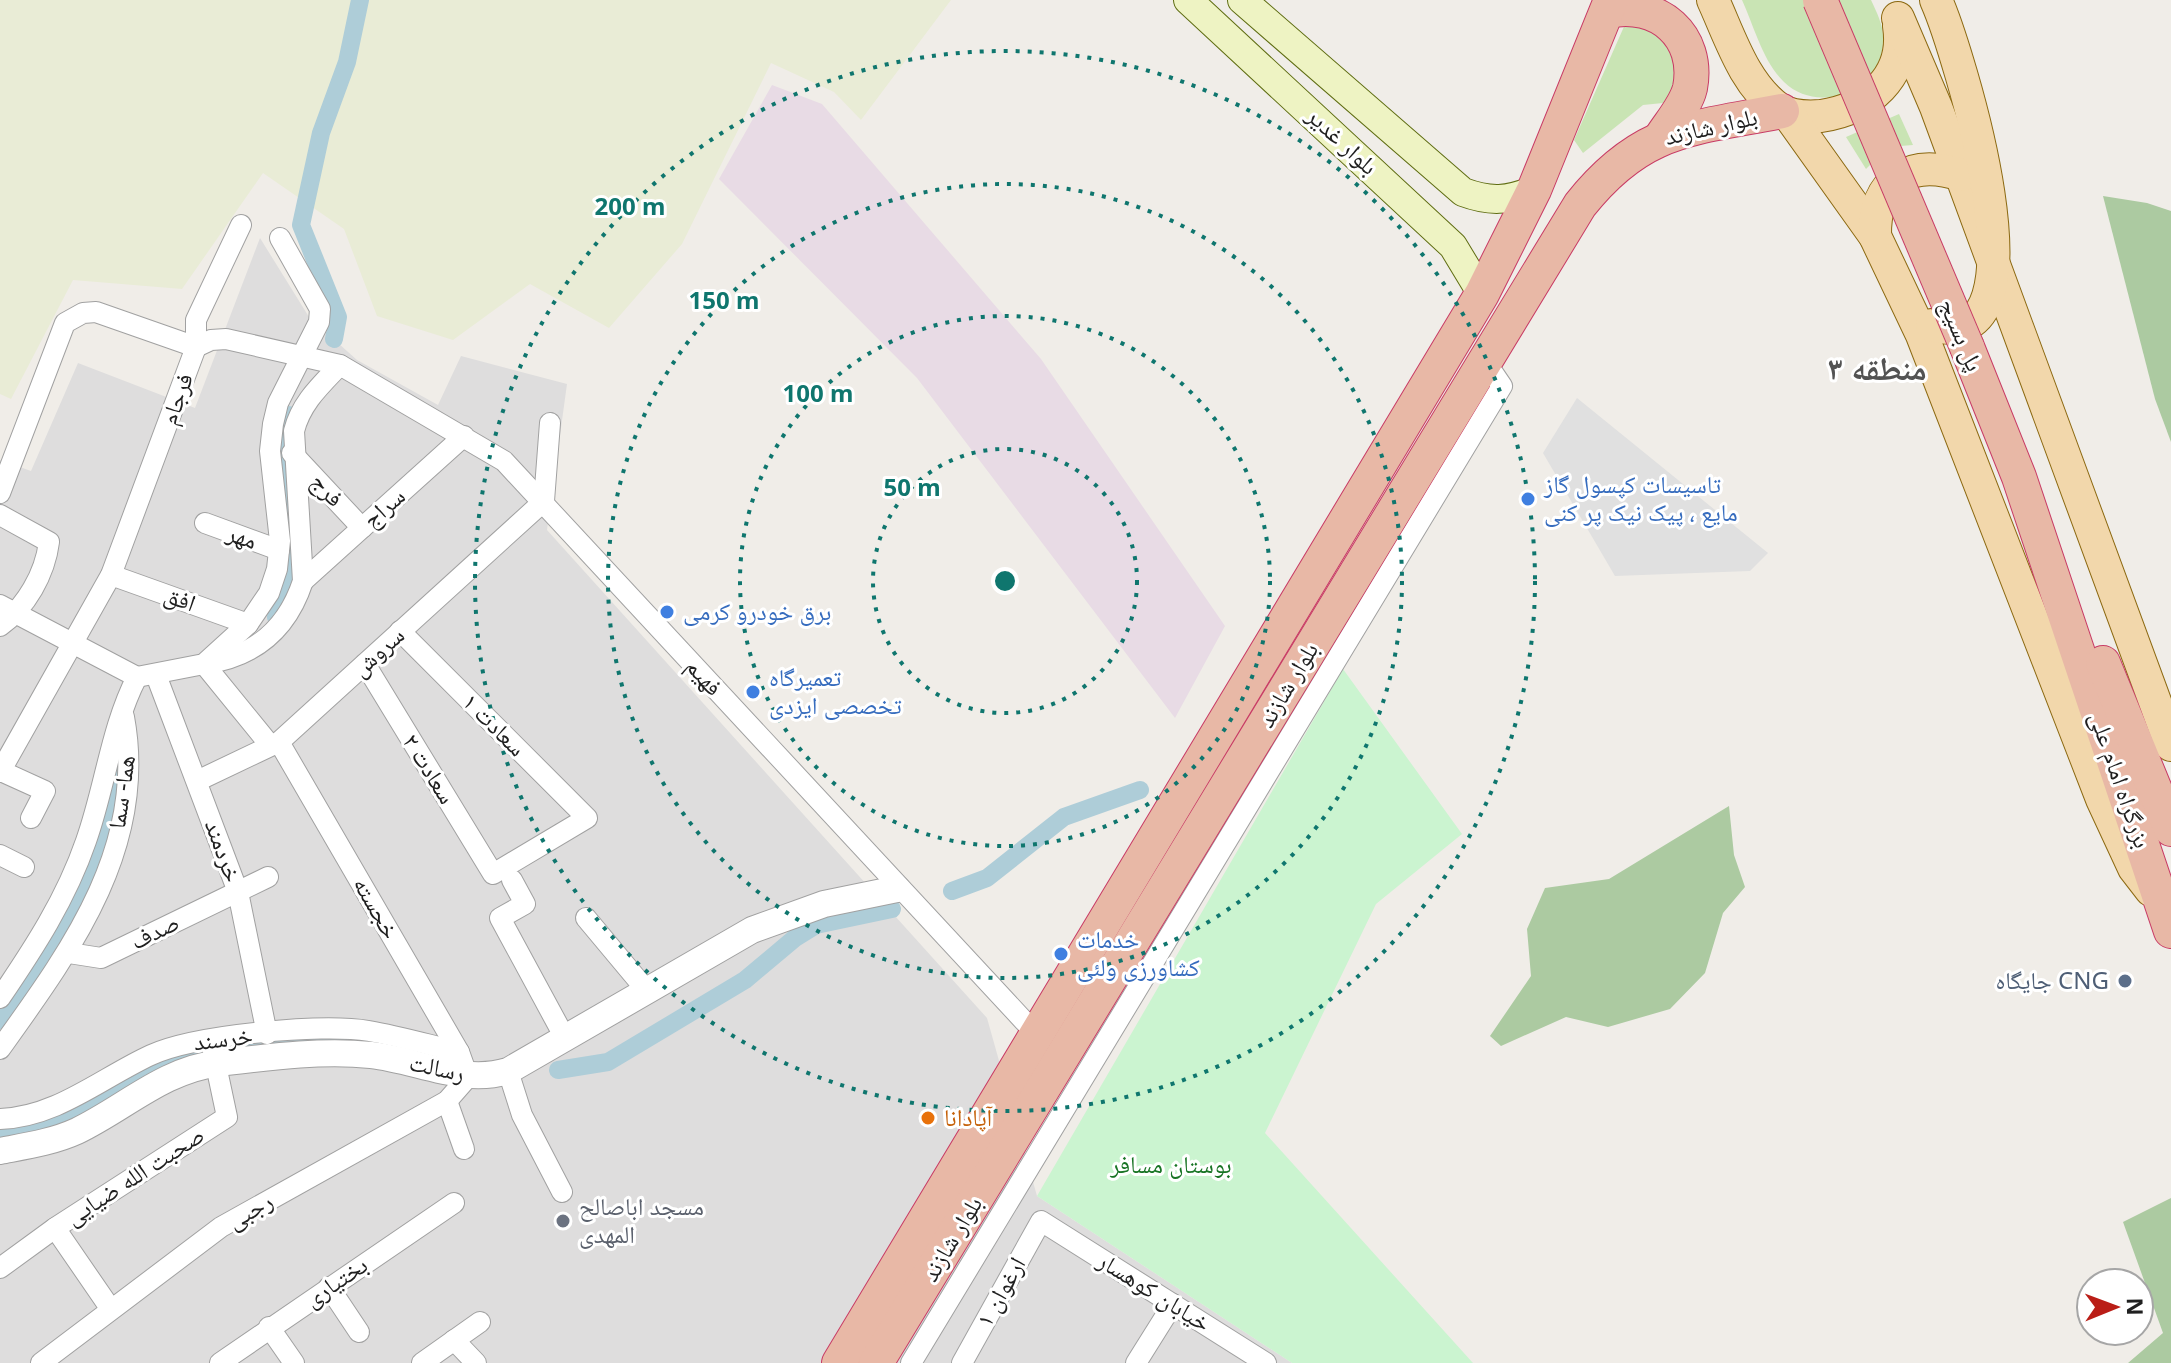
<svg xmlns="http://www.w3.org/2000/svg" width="2171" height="1363" font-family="'Noto Sans','Noto Naskh Arabic',sans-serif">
<rect width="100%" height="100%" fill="#f0ede8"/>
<polygon fill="#dedddd" points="260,238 309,317 357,360 438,405 461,356 567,384 547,530 987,1018 1037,1196 1292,1363 0,1363 0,460 31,471 78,363 195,408"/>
<polygon fill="#e8dbe5" points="772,85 822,104 1041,359 1225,626 1175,718 917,378 719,179"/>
<polygon fill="#e9ecd6" points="0,0 951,0 861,120 834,92 771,63 682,244 609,328 530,284 453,340 377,316 344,229 263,173 182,289 73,280 11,399 0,394"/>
<g fill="#c9e4b4">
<path d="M1742 0H1871C1877 13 1884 26 1883 41 1882 90 1819 116 1784 82 1763 62 1754 26 1742 0Z"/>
<polygon points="1630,13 1674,48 1677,85 1663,103 1643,105 1583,153 1574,140"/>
<polygon points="1899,114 1913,145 1888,147 1866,169 1846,137"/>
</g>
<g fill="#accaa1">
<polygon points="2103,196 2147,203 2171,211 2171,442 2155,399"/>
<polygon points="1729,806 1734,855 1745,887 1723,913 1705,973 1670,1009 1608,1027 1566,1017 1501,1046 1490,1036 1531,976 1527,929 1545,888 1609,879"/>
<polygon points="2171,1198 2171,1363 2128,1363 2163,1333 2123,1222"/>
</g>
<polygon fill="#cbf4d0" points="1343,669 1462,834 1376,904 1265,1133 1473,1363 1292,1363 1037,1196"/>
<polygon fill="#e0e0e0" points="1577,398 1768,553 1750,571 1615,576 1543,453"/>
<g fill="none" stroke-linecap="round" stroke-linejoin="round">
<g stroke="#aecdd8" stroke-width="18">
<polyline points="334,339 338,317 301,225 321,133 347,62 360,0"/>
<path d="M276 617C311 549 268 484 289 415"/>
<polyline points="952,891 987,878 1064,817 1140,790"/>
<polyline points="0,1020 77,899 113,796 121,747"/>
<polyline points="558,1070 608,1062 745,980 795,938 816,925 892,909"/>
<polyline points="0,1135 65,1116 149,1071 203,1050 330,1038 371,1043"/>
</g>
<g stroke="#a1a1a1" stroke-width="22">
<g id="minor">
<polyline points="292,453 362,528"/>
<polyline points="0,493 65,323 83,313 96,312 196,347 211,340 226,339 340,365 504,461 1038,1036"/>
<path d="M0 515 49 542C45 574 26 607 0 626"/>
<polyline points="205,523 279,550"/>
<polyline points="111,575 248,624"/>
<polyline points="303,581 464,436"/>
<polyline points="0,605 137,677"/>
<path d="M204 664C254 657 287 630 303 581L294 431C301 403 320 386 340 365"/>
<polyline points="204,664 270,745"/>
<polyline points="365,664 493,874 587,818 400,631"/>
<polyline points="156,675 238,892 267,1034"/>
<polyline points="137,677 204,664 248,624 269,593 277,569 280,541 270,451 273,424 278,403 319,322 320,309 280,238"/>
<polyline points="1,771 45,791 31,818"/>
<polyline points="0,772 111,575 196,347 196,320 241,225"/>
<polyline points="197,781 279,742 544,501 550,423"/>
<polyline points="0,855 24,867"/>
<polyline points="512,880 525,904 500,918 565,1038"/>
<polyline points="586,918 647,991"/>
<polyline points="69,953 101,958 268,877"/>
<path d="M0 998C34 948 66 899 86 841 105 788 111 727 137 677"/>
<path d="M0 1049C71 950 148 846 124 717"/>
<polyline points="508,1071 522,1115 562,1192"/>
<polyline points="447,1101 464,1149"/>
<path d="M0 1119C57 1117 101 1078 151 1055 195 1035 321 1023 369 1031 399 1036 429 1045 459 1052"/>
<polyline points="55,1228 110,1308"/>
<polyline points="0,1268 55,1228 227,1117 213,1051"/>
<polyline points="329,1287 359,1332"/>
<polyline points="269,1327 294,1363"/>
<polyline points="454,1340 476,1363"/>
<polyline points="41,1363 221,1227 447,1101 468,1077 459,1052 279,742"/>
<polyline points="220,1363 454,1203"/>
<polyline points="422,1363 480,1322"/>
<polyline points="911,1363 1502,386 1485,361"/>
<polyline points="962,1363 1041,1221 1266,1363"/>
<polyline points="1136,1363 1173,1304"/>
</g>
</g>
<g stroke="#a1a1a1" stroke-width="28">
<path id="tertiary" d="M0 1151C26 1146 53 1142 77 1131 125 1108 163 1070 219 1063 269 1057 321 1050 371 1055 417 1060 462 1085 508 1071L752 930 824 904 897 889"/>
</g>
<g stroke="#5f6d12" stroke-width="30">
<g id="secondary">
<polyline points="1188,0 1453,246 1482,294"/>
<path d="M1242 0 1463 192C1490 202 1508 201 1534 190"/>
</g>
</g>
<g stroke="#8c6911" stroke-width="34">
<g id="primary">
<path d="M1713 0C1730 37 1744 84 1779 109 1791 117 1807 117 1821 116 1868 109 1907 77 1899 26"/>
<polyline points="1898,18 1936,107 2171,745"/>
<polyline points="1788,114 1875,236 1922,335 2102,799 2134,868 2151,890"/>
<path d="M1875 236C1874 181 1909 158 1961 175"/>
<path d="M1932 325C2057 361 1956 45 1936 0"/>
</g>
</g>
<g stroke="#c83b65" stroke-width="36">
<g id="trunk">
<path d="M1608 11C1658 0 1700 36 1690 88 1686 105 1671 122 1662 136"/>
<polyline points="1967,347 2019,477 2171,931"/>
<polyline points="2103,663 2171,829"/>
<polyline points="839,1363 1482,294 1534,190 1611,0"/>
<path d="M876 1363 1580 205C1642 127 1691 129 1782 111"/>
</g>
</g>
<use href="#minor" stroke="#fff" stroke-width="20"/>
<use href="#tertiary" stroke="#fff" stroke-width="26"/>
<use href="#secondary" stroke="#eef3c3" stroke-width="28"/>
<use href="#primary" stroke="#f2d7ab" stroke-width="32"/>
<use href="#trunk" stroke="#e8b8a6" stroke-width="34"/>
<g stroke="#c83b65" stroke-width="36" stroke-linecap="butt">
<polyline id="trunk-bridge" points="1820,0 1967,347"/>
</g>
<use href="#trunk-bridge" stroke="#e8b8a6" stroke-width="34"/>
</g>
<g fill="none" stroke="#0f766e" stroke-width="4" stroke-dasharray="4 8">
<circle cx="1005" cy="581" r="132"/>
<circle cx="1005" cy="581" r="265"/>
<circle cx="1005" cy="581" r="397"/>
<circle cx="1005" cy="581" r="530"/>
</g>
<g fill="#3f7fe0" stroke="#fff" stroke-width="3">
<circle cx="1528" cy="499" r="8"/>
<circle cx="667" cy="612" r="8"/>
<circle cx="753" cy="692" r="8"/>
<circle cx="1061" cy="954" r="8"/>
</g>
<circle fill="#5c6f8a" stroke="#fff" stroke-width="3" cx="2125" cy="981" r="8"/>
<circle fill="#e8710a" stroke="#fff" stroke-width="3" cx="928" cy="1118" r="8"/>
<circle fill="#6b7280" stroke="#fff" stroke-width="3" cx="563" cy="1221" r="8"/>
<g text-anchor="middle" stroke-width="6" stroke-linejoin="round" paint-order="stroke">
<g font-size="24" fill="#202020" stroke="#fff">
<text transform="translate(1711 127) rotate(-13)" y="8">بلوار شازند</text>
<text transform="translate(1342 141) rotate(43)" y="8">بلوار غدیر</text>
<text transform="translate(1961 335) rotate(67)" y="8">پل بسیج</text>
<text transform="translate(177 399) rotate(-70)" y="8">فرجام</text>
<text transform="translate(327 490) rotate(47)" y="8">فرج</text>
<text transform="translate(384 508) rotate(-42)" y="8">سراج</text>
<text transform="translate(242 537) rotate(20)" y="8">مهر</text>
<text transform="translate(180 599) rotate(20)" y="8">افق</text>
<text transform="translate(378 652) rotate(-42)" y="8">سروش</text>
<text transform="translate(704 677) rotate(48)" y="8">فهیم</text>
<text transform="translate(1288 685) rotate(-59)" y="8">بلوار شازند</text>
<text transform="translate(494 725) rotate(45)" y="8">سعادت ۱</text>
<text transform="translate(429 769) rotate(58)" y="8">سعادت ۲</text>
<text transform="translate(2120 780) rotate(71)" y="8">بزرگراه امام علی</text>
<text transform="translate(122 792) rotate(-82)" y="8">هما- سما</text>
<text transform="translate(223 851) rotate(70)" y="8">خردمند</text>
<text transform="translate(376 908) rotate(60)" y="8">خجسته</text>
<text transform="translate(155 932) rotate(-26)" y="8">صدف</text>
<text transform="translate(223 1039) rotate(-7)" y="8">خرسند</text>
<text transform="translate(437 1068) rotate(12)" y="8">رسالت</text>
<text transform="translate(135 1176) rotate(-33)" y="8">صحبت الله ضیایی</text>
<text transform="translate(250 1211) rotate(-30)" y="8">رجبی</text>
<text transform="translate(952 1239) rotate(-59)" y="8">بلوار شازند</text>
<text transform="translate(336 1282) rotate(-34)" y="8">بختیاری</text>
<text transform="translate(1001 1292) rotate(-61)" y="8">ارغوان ۱</text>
<text transform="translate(1154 1292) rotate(32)" y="8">خیابان کوهسار</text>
</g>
<g font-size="24" fill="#366cbe" stroke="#fff" text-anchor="start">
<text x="1544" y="493">تاسیسات کپسول گاز<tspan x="1544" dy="28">مایع ، پیک نیک پر کنی</tspan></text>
<text x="683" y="620">برق خودرو کرمی</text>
<text x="769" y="686">تعمیرگاه<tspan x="769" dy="28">تخصصی ایزدی</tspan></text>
<text x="1077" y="948">خدمات<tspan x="1077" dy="28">کشاورزی ولئی</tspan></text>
</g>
<g font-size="24" fill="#4e5e75" stroke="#fff" text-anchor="end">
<text x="2109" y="989">جایگاه CNG</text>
</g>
<g font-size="24" fill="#c56008" stroke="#fff" text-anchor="start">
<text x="944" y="1126">آپادانا</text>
</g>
<g font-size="24" fill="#187424" stroke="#fff">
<text x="1171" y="1173">بوستان مسافر</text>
</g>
<g font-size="24" fill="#5b616d" stroke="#fff" text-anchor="start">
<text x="579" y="1215">مسجد اباصالح<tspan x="579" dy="28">المهدی</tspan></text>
</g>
<g font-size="32" font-weight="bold" fill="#535353" stroke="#fff">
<text x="1877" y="380">منطقه ۳</text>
</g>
</g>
<circle cx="1005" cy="581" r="12" fill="#0f766e" stroke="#fff" stroke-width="4"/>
<g font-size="24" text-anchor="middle" font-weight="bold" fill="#0f766e" stroke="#fff" stroke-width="6" stroke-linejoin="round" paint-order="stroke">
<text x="630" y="215">200 m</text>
<text x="724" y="309">150 m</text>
<text x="818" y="402">100 m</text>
<text x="912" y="496">50 m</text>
</g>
<g transform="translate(2115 1307) rotate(89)"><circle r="38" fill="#ffffff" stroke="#a6a6a6" stroke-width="2"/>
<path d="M0-6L14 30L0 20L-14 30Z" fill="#ba1e17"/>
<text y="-12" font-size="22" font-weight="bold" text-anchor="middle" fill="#202020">N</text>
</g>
</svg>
